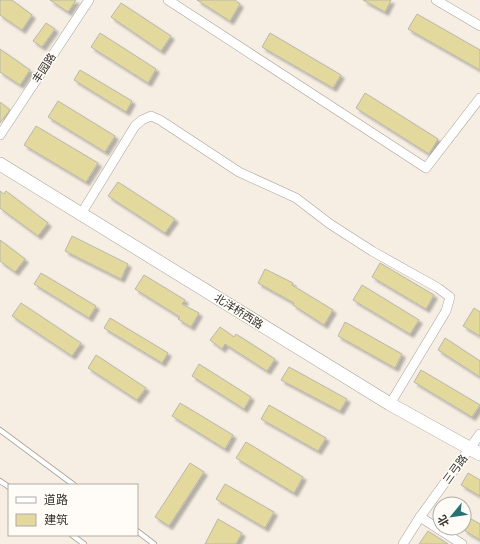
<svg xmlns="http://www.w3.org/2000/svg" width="480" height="544" font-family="Signika,'Noto Sans SC',sans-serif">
<defs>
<filter id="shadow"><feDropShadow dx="3.5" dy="3.5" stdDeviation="1" flood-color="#0004"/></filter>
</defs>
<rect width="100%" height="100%" fill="#f6eee3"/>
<g fill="#e4d99d" stroke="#b9b7ab" filter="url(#shadow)">
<polygon points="0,0 12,0 32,15 22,30 0,15"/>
<polygon points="50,0 76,0 68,12"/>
<polygon points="197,0 235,0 240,4 230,21"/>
<polygon points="363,0 391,0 385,12"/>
<polygon points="121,3 171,36 161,51 111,17"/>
<polygon points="417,14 480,50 480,70 408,29"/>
<polygon points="46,23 55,29 42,47 33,41"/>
<polygon points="100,33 156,69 148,83 91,47"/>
<polygon points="270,33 341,75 333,88 262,47"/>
<polygon points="0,49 30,70 20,85 0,72"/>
<polygon points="80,70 132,101 126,112 74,80"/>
<polygon points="365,93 438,139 429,154 356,108"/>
<polygon points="58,101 115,136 105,152 48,117"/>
<polygon points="0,102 10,110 0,123"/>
<polygon points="36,126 98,163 86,182 24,145"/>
<polygon points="118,182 175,219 165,233 108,196"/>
<polygon points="0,191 4,194 6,191 48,223 38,236 0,208"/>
<polygon points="72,236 128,264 121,279 65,251"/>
<polygon points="0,240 25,259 15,272 0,261"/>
<polygon points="380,263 434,295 426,309 372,277"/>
<polygon points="265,269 293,283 292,285 333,310 324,325 293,305 294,303 258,283"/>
<polygon points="41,273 96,306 89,318 34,284"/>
<polygon points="144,275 185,300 182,304 199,313 191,327 178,319 180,317 135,289"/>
<polygon points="362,285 419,320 410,334 353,300"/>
<polygon points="21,303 81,343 72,356 12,316"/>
<polygon points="474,308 480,312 480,336 463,326"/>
<polygon points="110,318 168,353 162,363 104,328"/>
<polygon points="345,322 402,354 395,368 338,336"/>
<polygon points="220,327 234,337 236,334 275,359 267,371 225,344 222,349 210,340"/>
<polygon points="445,338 480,361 480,377 438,350"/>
<polygon points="96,355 146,388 137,400 88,368"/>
<polygon points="199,364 251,397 244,409 192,376"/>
<polygon points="289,367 347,399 340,411 281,380"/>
<polygon points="421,370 480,405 472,417 414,382"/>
<polygon points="180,403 233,435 225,449 172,416"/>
<polygon points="269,405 326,438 318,451 261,419"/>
<polygon points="246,442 303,477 294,493 236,458"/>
<polygon points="190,463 204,472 169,526 155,517"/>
<polygon points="468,473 480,480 480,496 461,485"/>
<polygon points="225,484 274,512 265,528 216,499"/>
<polygon points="464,515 480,524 480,540 464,530"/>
<polygon points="218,519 242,533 236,544 205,544"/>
<polygon points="428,531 448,544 419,544"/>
</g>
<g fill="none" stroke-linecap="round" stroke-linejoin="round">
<g stroke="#a8a197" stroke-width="6">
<g id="lane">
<polyline points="0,430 74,485"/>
<polyline points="0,481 9,487"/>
<polyline points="137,531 154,544"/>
<polyline points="72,535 84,544"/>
</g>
</g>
<g stroke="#a8a197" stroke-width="10">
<g id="street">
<polyline points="168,0 426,168 480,98"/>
<polyline points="436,0 480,26"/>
<polyline points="0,135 89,0"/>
<polyline points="81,214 135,126 142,120 151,116 160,120 239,172 296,198 330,224 372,251 438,288 450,297 446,311 390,404"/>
<polyline points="420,517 462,544"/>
<polyline points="403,544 420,517 480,434"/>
</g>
</g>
<g stroke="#a8a197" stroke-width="14">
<polyline id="secondary" points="0,164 390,404 480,454"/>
</g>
<use href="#lane" stroke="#fff" stroke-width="4.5"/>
<use href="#street" stroke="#fff" stroke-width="9"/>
<use href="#secondary" stroke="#fff" stroke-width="13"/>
</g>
<g text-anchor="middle" stroke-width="3" stroke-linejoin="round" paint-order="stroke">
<g font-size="11" fill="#36322e" stroke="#fffcf7">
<text transform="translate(44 68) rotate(-57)" y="4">丰园路</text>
<text transform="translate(239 311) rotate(32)" y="4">北洋桥西路</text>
<text transform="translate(455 469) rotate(-54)" y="4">三弓路</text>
</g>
</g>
<rect x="8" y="484" width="130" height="52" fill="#fffcf7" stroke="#afaba7"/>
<rect x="16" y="497" width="20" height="6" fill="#ffffff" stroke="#afaba7"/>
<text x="44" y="504" font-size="12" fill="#36322e">道路</text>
<rect x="16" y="514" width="20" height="12" fill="#e4d99d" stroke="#afaba7"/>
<text x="44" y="524" font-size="12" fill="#36322e">建筑</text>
<g transform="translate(452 516) rotate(241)"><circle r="19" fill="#fffcf7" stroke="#afaba7"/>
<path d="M0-3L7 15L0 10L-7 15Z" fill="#267172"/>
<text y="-6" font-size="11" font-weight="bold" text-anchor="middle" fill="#36322e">北</text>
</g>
</svg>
